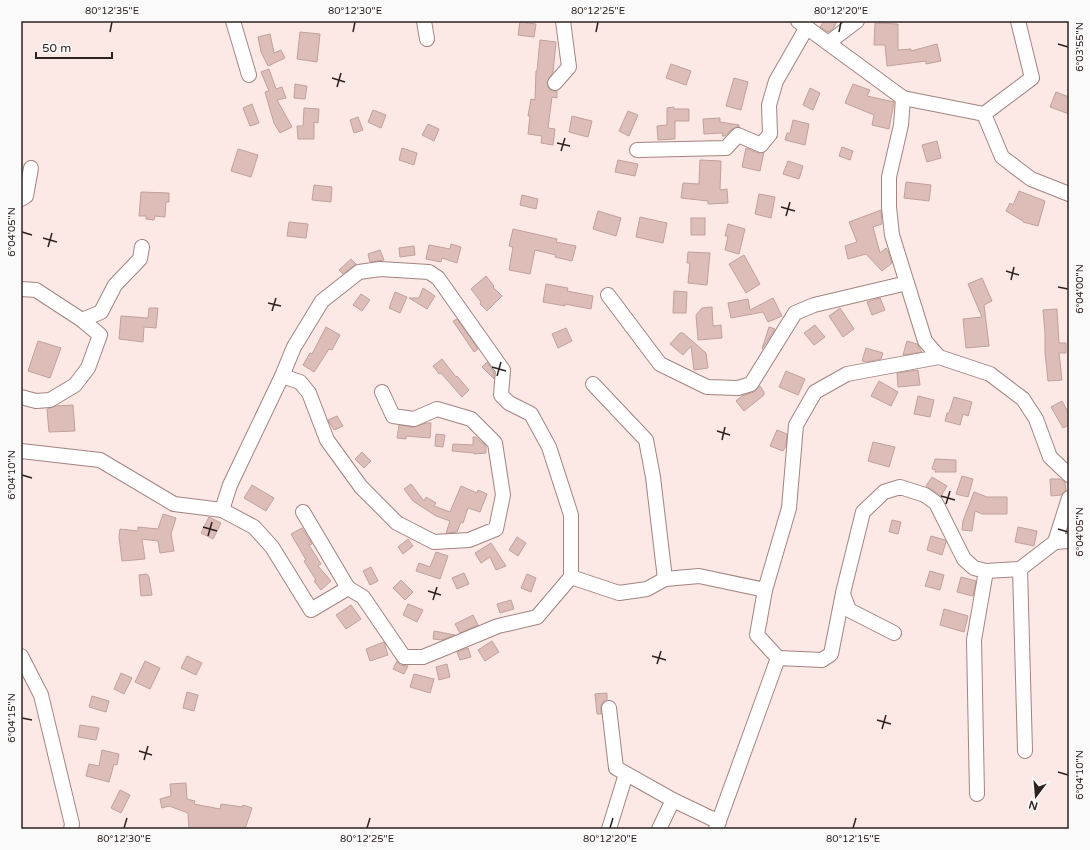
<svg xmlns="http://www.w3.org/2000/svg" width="1090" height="850" font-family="'Varela Round',sans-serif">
<rect width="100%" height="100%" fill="#fce8e5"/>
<g fill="#ddbdb8" stroke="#c0a19c">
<polygon points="824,21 837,21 833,29 828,32 820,27"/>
<polygon points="520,22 536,24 534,37 518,35"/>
<polygon points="875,23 898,24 898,50 911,49 911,51 937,44 941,61 926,64 926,61 887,66 885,45 874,45"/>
<polygon points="300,32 320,34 317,62 297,59"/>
<polygon points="270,34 274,53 281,50 285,58 268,66 261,52 258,37"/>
<polygon points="540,40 556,42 553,72 547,82 549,89 553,91 557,91 557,98 552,97 548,128 555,129 553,145 541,143 542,136 528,134 530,116 528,116 531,99 535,100 536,71 537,71"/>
<polygon points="671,64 691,71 686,85 666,78"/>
<polygon points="269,69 276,89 282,87 286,98 277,100 292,127 280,133 274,123 265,92 269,91 261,72"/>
<polygon points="734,78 748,82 741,110 726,106"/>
<polygon points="295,84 307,86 305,99 294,98"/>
<polygon points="853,84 870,90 867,96 894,102 889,129 872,125 874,115 845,103"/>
<polygon points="810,88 820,93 813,110 803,105"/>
<polygon points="1056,92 1069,97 1069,114 1050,107"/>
<polygon points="252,104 259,123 250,126 243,108"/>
<polygon points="674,107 674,109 689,109 689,121 675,121 675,139 658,140 657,126 667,125 667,108"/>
<polygon points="304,108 319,109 318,123 314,122 314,139 298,139 297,126 303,126"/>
<polygon points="373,110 386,115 381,128 368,122"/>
<polygon points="628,111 638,115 629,136 619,131"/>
<polygon points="572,116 592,121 588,137 569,132"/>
<polygon points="358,117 363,130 354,133 350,120"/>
<polygon points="720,118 720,122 739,125 739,127 732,129 725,136 722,136 723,133 704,134 703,119"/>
<polygon points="793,120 809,124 805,145 785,140 787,133 790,133"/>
<polygon points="428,124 439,129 434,141 422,135"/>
<polygon points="937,141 941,158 927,162 922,145"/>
<polygon points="842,147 853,151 850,160 839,156"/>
<polygon points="402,148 417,153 414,165 399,160"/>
<polygon points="746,148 758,153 764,152 760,171 742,167"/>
<polygon points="238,149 258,155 251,177 231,171"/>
<polygon points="618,160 638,164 635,176 615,172"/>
<polygon points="700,160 721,161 720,190 727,189 728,203 708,204 708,201 681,198 683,183 699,184"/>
<polygon points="788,161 803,166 799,179 783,174"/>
<polygon points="906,182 931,185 929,201 904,198"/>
<polygon points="314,185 332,187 331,202 312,200"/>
<polygon points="1019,191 1045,201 1038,226 1023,222 1023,221 1006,211 1010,203 1013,205"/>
<polygon points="141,192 169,193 169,202 166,202 165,217 155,216 154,220 146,219 146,216 139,216"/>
<polygon points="759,194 775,197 771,218 755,214"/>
<polygon points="522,195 538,199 536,209 520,205"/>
<polygon points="881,210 882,224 873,227 880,253 886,248 888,251 892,263 882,271 866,254 848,259 845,246 857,242 849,222"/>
<polygon points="598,211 621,218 616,236 593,229"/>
<polygon points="640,217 667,223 663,243 636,237"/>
<rect x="691" y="218" width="14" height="17"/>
<polygon points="289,222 308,224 306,238 287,236"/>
<polygon points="728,224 745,229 739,254 725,250 728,236 725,236"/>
<polygon points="513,229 557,239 556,242 576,246 572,261 555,257 556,255 535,250 530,274 509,270 513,247 509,246"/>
<polygon points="451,244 461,247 457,263 442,258 441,262 426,259 429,245 450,249"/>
<polygon points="414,246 415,255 400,257 399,248"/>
<polygon points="380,250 384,260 370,262 368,254"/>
<polygon points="688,252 710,253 707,285 688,283 690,263 687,263"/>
<polygon points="744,255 760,284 746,293 729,264"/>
<polygon points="351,259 356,264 343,274 339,270"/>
<polygon points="486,276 494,286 493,287 502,296 487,311 480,304 481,302 471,289"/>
<polygon points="982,278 992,301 984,305 989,346 966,348 963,319 982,317 968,284"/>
<polygon points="546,284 568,288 567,291 593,296 591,309 565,304 565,306 543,302"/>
<polygon points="423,288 435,296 427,309 409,298 419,298"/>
<polygon points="674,291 687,292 686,313 673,313"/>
<polygon points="395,292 407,297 400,313 389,308"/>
<polygon points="361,294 370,300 362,311 353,305"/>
<polygon points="773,298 782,316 768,322 763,312 731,318 728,303 748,299 750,310"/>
<polygon points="880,298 885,310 872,315 867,302"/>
<polygon points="712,307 713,326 721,325 722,338 698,340 696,315 702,308"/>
<polygon points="149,308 158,308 156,328 144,327 143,342 119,339 121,316 148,318"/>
<polygon points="840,308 854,329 843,337 829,316"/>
<polygon points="1057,309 1059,343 1066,343 1066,353 1059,353 1062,380 1048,381 1045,352 1045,333 1043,310"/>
<polygon points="457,319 478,349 474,352 453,321"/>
<polygon points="815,325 825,337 814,345 804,333"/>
<polygon points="326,327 340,335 332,350 329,349 314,372 303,365 310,353 312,354"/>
<polygon points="769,327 775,329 762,349"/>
<polygon points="566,328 572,341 558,348 552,334"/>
<polygon points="680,333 683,333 706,353 708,368 694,370 691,346 683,355 670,344"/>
<polygon points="38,341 61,348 50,378 28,371"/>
<polygon points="907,341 917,344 922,352 903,355"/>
<polygon points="866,348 883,353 881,359 867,362 862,361"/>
<polygon points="442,359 456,377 457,376 469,390 462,397 441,373 439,374 433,366"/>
<polygon points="487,362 494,372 494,379 482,367"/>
<polygon points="918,370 920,385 898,387 897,373"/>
<polygon points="786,371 805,379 798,395 779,387"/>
<polygon points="879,381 898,392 891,406 871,396"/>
<polygon points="760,386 764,392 764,395 744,411 736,401 742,396 754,392"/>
<polygon points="918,396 934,400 930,417 914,414"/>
<polygon points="954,397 972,402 968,416 963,414 960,425 945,421 947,413 949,413"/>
<polygon points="1062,401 1069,414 1069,425 1063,428 1051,407"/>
<polygon points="73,405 75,431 49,432 47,409 56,406"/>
<polygon points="337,416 343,426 334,430 328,420"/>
<polygon points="427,423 431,423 430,438 406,436 406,439 397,438 399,425 413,427"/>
<polygon points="777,430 787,434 786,446 783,451 770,446"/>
<polygon points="436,434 445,435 443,447 435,446"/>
<polygon points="473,437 476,437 486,446 486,453 474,454 474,453 452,451 453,444 473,445"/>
<polygon points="873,442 895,447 889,467 868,461"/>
<polygon points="362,452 371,461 364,468 355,459"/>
<polygon points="935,459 956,460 956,472 935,472 936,470 932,469"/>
<polygon points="962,476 973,479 968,497 956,494"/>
<polygon points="932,477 947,486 941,496 926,486"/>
<polygon points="1050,479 1060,479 1065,482 1066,490 1061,495 1051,496"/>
<polygon points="411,484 424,501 426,497 436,503 434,506 450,512 461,486 477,493 478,490 487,494 480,512 468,508 463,523 461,522 457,532 446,533 450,521 436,516 413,501 404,489"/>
<polygon points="252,485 274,498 266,511 244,498"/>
<polygon points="974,492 987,497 1007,497 1007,514 982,514 975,511 972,531 962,530 963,521"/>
<polygon points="163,514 176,518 171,534 174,551 160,553 158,541 142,539 145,559 122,561 119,537 120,529 138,531 138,527 158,529"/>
<polygon points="209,517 221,523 213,539 201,533"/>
<polygon points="892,520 901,522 898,534 889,532"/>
<polygon points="1018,527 1037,531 1034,546 1015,542"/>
<polygon points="302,528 312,544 309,545 321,564 318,566 331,581 321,590 314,581 316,580 304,561 306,560 291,534"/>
<polygon points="931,536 945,540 946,542 942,555 927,550"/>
<polygon points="517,537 526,543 518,556 509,550"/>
<polygon points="408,539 413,546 403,554 398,547"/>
<polygon points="491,543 506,566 496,570 490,557 481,563 475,553"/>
<polygon points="436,552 448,556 440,579 416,571 419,563 430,567"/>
<polygon points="371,567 378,581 370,585 363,571"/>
<polygon points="930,571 944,575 940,590 925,586"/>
<polygon points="464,573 469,584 457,589 452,578"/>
<polygon points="147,574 149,577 152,595 141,596 139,575"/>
<polygon points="527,574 536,578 531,592 521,588"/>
<polygon points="961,577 976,581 973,596 957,592"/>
<polygon points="401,580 413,592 405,600 393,588"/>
<polygon points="511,600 514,609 500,613 497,604"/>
<polygon points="408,604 423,610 417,622 403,615"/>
<polygon points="351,605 361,619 346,629 336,615"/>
<polygon points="944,609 968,616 964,632 940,625"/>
<polygon points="473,615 478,625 460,633 455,624"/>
<polygon points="434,631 455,635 442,640 433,639"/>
<polygon points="492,641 499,652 485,661 478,650"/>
<polygon points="384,642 388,655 370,661 366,649"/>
<polygon points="468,648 471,657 460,660 457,652"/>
<polygon points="187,656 202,663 196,675 181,668"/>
<polygon points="145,661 160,668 150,689 135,682"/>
<polygon points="397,661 400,665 408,666 404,674 393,669"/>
<polygon points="447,664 450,677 439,680 436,667"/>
<polygon points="121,673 132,678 124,694 114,689"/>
<polygon points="414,674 434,679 430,693 410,687"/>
<polygon points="187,692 198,695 194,711 183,708"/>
<polygon points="607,693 607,700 604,701 601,705 601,714 597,714 595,694"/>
<polygon points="92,696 109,701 106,712 89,707"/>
<polygon points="80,725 99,728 96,740 78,737"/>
<polygon points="102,750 119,754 117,765 114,764 109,782 86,776 89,764 99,766"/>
<polygon points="186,783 187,799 195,801 194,804 220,809 221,804 243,807 243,805 252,808 245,829 189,829 188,813 169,806 162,808 160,799 171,796 170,784"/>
<polygon points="120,790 130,795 121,813 111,808"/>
</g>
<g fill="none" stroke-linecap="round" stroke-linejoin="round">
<g stroke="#a2847f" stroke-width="16">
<g id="minor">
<polyline points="233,21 249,75"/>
<polyline points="424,21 427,39"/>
<polyline points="798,21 903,98 984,114 1002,157 1031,179 1069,194"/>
<polyline points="828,43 857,21"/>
<polyline points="555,83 569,67 563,21"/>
<polyline points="903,98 901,125 889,177 889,207 892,235 925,341 939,357 990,374 1023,399 1036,419 1050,457 1069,475"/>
<polyline points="984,114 1032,78 1018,21"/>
<polyline points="637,150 726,148 738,135 761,145 770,134 769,105 776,81 807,27"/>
<polyline points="21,199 26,196 31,168"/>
<polyline points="21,289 36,290 82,320 100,335 88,368 75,385 50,400 36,401 21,397"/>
<polyline points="608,295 660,364 707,387 738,388 751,384 795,313 814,305 907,283"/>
<polyline points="82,320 101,312 115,285 140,259 142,247"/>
<polyline points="282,376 300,382 309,393 327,440 361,487 397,523 434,542 469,540 496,529 503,495 495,443 471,419 437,409 414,419 393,416 382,392"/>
<polyline points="593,384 646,440 653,477 665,579"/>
<polyline points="21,451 100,460 174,504 222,510 254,527 272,547 311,610 348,588 363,597 404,657 423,657 498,626 537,617 571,577"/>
<polyline points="222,510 230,485 282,376 294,347 322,301 359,272 380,269 429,272 438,278 503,370 501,395 509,403 531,414 549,447 571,515 571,577 619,593 647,589 665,579 699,576 765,590"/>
<polyline points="303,512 348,588"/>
<polyline points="1055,542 1069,541"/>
<polyline points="1020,569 1025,751"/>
<polyline points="843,594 849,610 894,633"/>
<polyline points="21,656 41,695 72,824 71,829"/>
<polyline points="778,658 757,635 765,590 789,508 796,425 815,392 847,374 939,357"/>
<polyline points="609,708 616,768 673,800"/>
<polyline points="977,794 974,640 986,571"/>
<polyline points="609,829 626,774"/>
<polyline points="659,829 673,800 719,822"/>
<polyline points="716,829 778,658 822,660 831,654 843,593 863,512 884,492 900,487 925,495 936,503 964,559 974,568 986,571 1020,569 1055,542 1069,498"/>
</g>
</g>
<use href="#minor" stroke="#fff" stroke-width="14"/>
</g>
<path fill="none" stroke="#2d2220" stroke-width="1.5" d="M110 32 112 22M353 32 355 22M596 32 598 22M839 32 841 22M1058 44 1068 47M332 78 345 82M337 87 341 73M557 143 570 146M561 151 565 138M781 207 795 211M786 216 790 202M22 232 32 235M43 238 57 242M48 247 52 233M1006 271 1019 275M1011 280 1014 267M1058 287 1068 289M268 303 281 306M272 311 276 298M492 367 506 371M497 376 501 362M717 431 730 435M722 440 725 427M22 475 32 478M941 496 955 500M946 504 950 491M203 527 217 531M1058 529 1068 532M208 536 212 522M428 591 441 595M433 600 437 587M652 656 666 660M657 664 661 651M22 718 32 720M877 720 891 724M882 729 886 715M139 751 152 755M144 760 148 746M1058 772 1068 775M124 828 127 818M367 828 370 818M610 828 613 818M853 828 856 818"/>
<rect width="1090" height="850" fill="none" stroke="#fafafa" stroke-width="44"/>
<g transform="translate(1036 796) rotate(196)" stroke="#fafafa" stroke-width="3" paint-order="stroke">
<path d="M0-3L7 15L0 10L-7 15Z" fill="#2d2220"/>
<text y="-6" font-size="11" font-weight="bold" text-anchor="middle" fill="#2d2220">N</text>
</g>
<path d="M36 52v6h76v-6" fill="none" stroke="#2d2220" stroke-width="2"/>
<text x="42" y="52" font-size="12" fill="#2d2220" stroke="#fafafa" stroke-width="3" paint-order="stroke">50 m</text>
<rect x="22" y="22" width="1046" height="806" fill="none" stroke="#2d2220" stroke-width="1.5"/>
<g font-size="10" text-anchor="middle" fill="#2d2220">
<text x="112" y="14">80°12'35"E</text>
<text x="355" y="14">80°12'30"E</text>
<text x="598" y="14">80°12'25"E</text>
<text x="841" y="14">80°12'20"E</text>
<text transform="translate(1079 47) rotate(-90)" y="4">6°03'55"N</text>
<text transform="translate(11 232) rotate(-90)" y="4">6°04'05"N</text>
<text transform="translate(1079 289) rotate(-90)" y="4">6°04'00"N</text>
<text transform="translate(11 475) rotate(-90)" y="4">6°04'10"N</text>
<text transform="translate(1079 532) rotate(-90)" y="4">6°04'05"N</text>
<text transform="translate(11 718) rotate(-90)" y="4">6°04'15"N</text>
<text transform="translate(1079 775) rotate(-90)" y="4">6°04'10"N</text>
<text x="124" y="842">80°12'30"E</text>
<text x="367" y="842">80°12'25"E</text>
<text x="610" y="842">80°12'20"E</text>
<text x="853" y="842">80°12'15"E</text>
</g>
</svg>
